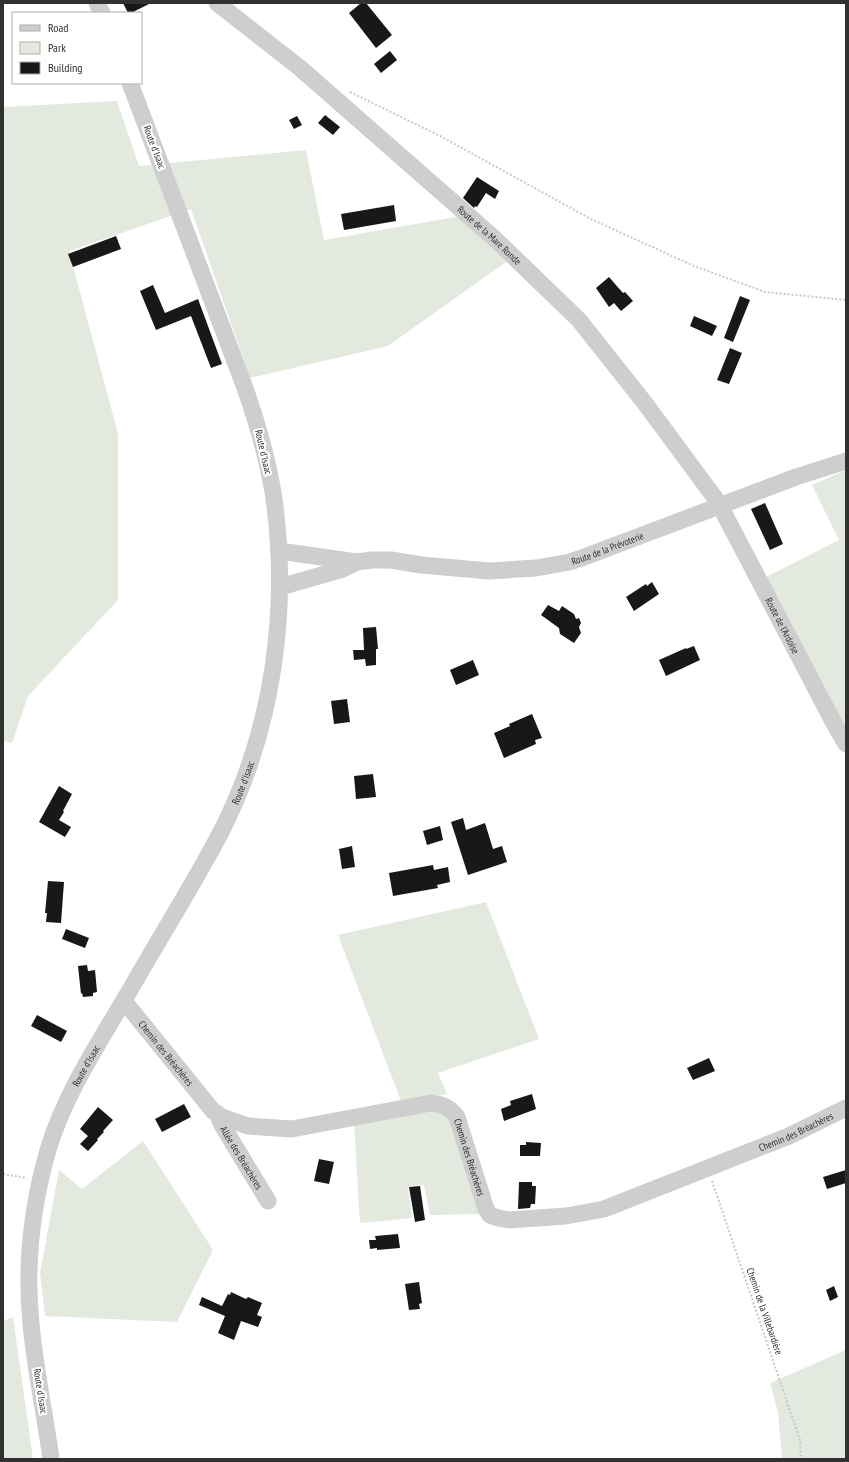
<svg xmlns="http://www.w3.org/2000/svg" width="849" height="1462" font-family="'PT Sans Narrow',sans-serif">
<rect width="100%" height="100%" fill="#fff"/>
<g fill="#e3e9de">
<polygon points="117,101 139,166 306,150 324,240 461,216 506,262 388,346 250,378 191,209 69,251 118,434 118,600 28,696 12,743 3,741 3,107"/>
<polygon points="846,470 846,751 752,584 839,540 812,485"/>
<polygon points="486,902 539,1039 438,1073 447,1094 401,1101 338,935"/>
<polygon points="440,1109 451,1116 485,1214 430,1215 424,1185 408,1186 412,1218 360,1223 354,1123"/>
<polygon points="143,1141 213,1250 177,1322 45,1316 40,1273 59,1170 82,1189"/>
<polygon points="13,1317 33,1459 3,1459 3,1321"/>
<polygon points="846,1350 846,1459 782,1459 778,1412 770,1383"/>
</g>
<g fill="#181818">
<polygon points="123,3 151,3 131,13 128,13"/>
<polygon points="361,3 366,3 392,35 376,48 349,13"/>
<polygon points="390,51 397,60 381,73 374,64"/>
<polygon points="325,115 340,127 333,135 318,123"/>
<polygon points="297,116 302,125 294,129 289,120"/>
<polygon points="477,177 499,191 495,199 486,193 477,207 475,206 474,208 463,198"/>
<polygon points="394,205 396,221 344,230 341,214"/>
<polygon points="116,236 121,249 73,267 68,254"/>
<polygon points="609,277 623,293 625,292 633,301 621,311 614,303 609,307 596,288"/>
<polygon points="153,285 165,313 198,299 222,364 211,368 191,316 156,330 140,291"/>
<polygon points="740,296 750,300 733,342 724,338"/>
<polygon points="694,316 717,326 712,336 690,326"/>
<polygon points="730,348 742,353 729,384 717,380"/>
<polygon points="765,503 783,544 770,550 751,509"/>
<polygon points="652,582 659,594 634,611 626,597 646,584 647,586"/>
<polygon points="548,605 559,611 562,606 574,614 576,619 579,618 581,623 579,627 581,633 574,643 560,634 559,628 541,615"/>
<polygon points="376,627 378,649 376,649 376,665 366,666 365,659 354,660 353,650 364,650 363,628"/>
<polygon points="694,646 700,660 666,676 659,660 686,648 686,649"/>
<polygon points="473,660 479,675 456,685 450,670"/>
<polygon points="347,699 350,722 334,724 331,701"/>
<polygon points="532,714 542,738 535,740 536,744 504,758 494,733 510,726 509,724"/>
<polygon points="373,774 376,797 356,799 354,776"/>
<polygon points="59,786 72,794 63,811 64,812 59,820 71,827 65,837 39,822"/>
<polygon points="463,818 466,830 485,823 493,849 502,846 507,862 468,875 451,822"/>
<polygon points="440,826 443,840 427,845 423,831"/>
<polygon points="352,846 355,867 342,869 339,849"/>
<polygon points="433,865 434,870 448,867 450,882 437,885 438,888 393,896 389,873"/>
<polygon points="48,881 64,882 61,923 46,922 47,913 45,913"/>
<polygon points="66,929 89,938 85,948 62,939"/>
<polygon points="87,965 88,971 95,970 97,992 93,993 93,996 83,997 82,993 81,994 78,966"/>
<polygon points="37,1015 67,1031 61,1042 31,1026"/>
<polygon points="709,1058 715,1071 693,1080 687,1068"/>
<polygon points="532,1094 536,1109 504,1121 501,1109 511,1105 510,1101"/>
<polygon points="184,1104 191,1117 162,1132 155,1119"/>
<polygon points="98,1107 113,1120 103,1131 104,1132 97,1139 98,1140 88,1151 80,1144 88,1136 80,1129"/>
<polygon points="526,1142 541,1143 540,1156 520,1156 520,1145 526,1145"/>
<polygon points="319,1159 334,1162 329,1184 314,1181"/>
<polygon points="846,1170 846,1183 827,1189 823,1177"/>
<polygon points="519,1182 532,1182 532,1186 536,1186 535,1204 531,1204 530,1208 518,1209"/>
<polygon points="420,1186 425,1220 415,1222 409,1187"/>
<polygon points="398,1234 400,1248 377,1250 377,1248 370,1249 369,1240 376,1240 375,1236"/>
<polygon points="419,1282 422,1303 419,1304 420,1309 409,1310 405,1284"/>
<polygon points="834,1286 838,1297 830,1301 826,1290"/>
<polygon points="231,1292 246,1299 248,1297 262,1303 257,1315 262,1317 258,1327 241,1321 234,1340 218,1333 225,1316 199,1305 202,1297 222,1306 228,1294 230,1295"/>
</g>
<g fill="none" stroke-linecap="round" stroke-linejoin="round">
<g stroke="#c8c8c8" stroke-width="2" stroke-dasharray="2 2" stroke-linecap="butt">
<polyline points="350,92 440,136 591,219 694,266 765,292 846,300"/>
<polyline points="3,1174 27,1178"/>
<polyline points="712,1181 800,1440 801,1459"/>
</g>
<g stroke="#cecece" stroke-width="17">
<polyline points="97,3 102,13"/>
<path id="s1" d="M217 3 300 68 495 239 579 320 644 402 718 502 837 729 846 744"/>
<path id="s2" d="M279 551 357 562 372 560H391L421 565 489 571 536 568 570 562 587 556 796 477 846 461"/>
<polyline points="280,587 343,569 357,562"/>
<path id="s3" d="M124 1001 213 1111 222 1117 248 1126 292 1129 431 1103C443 1104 450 1108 457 1117L486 1209 490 1215 498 1218 509 1220 566 1216 604 1209 789 1136 846 1108"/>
<path id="s4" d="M217 1113 222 1125 268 1201"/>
<path id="s5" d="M51 1459C45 1414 35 1369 31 1324 25 1265 32 1206 48 1150 66 1090 103 1037 134 983 163 932 195 882 222 830 274 727 290 606 273 492 267 457 257 422 245 388L130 83"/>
</g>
</g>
<g text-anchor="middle" stroke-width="4" stroke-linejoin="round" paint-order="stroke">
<g font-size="10" fill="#313131" stroke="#fff">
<text transform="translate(155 147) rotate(69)" y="4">Route d'Isaac</text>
<text dy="4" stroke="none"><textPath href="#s1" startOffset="358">Route de la Mare Ronde</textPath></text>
<text transform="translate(264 452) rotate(77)" y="4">Route d'Isaac</text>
<text dy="4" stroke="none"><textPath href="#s2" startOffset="333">Route de la Prévoterie</textPath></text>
<text dy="4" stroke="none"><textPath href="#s1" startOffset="850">Route de l'Ardoise</textPath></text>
<text dy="4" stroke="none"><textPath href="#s5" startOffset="729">Route d'Isaac</textPath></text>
<text dy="4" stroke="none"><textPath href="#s3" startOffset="67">Chemin des Bréachères</textPath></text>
<text dy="4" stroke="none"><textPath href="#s5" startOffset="405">Route d'Isaac</textPath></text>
<text dy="4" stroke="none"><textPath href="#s3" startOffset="822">Chemin des Bréachères</textPath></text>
<text dy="4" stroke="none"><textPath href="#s4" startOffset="51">Allée des Bréachères</textPath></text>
<text dy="4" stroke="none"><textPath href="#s3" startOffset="438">Chemin des Bréachères</textPath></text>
<text transform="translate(765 1311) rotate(71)" y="4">Chemin de la Villebardière</text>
<text transform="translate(41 1391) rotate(81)" y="4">Route d'Isaac</text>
</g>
</g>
<rect width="849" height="1462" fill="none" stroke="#313131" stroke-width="8"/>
<rect x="12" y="12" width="130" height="72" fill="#ffffff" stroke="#adadad"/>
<rect x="20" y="25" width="20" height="6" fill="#cecece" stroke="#adadad"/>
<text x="48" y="32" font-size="12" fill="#313131">Road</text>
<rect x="20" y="42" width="20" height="12" fill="#e3e9de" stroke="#adadad"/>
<text x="48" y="52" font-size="12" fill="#313131">Park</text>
<rect x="20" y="62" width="20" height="12" fill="#181818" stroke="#adadad"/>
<text x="48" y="72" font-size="12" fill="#313131">Building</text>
</svg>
